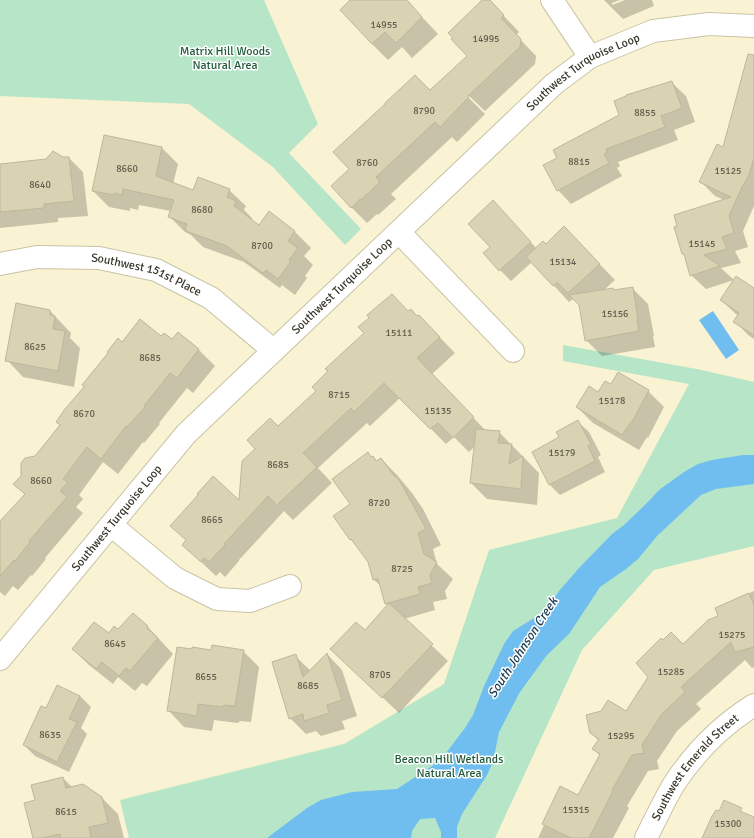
<svg xmlns="http://www.w3.org/2000/svg" width="754" height="838" font-family="Signika,sans-serif">
<rect width="100%" height="100%" fill="#f9f3d3"/>
<g fill="#b6e6c7">
<polygon points="0,0 264,0 318,124 289,153 361,229 345,245 273,167 189,104 0,96"/>
<polygon points="563,345 697,369 754,382 754,546 654,570 582,650 495,838 129,838 120,800 344,744 444,684 489,550 617,518 689,384 563,361"/>
</g>
<g fill="#70bef0">
<polygon points="713,311 739,350 726,359 699,320"/>
<polygon points="743,455 754,455 754,484 716,489 701,495 657,536 638,559 626,569 600,587 569,634 547,655 520,692 499,732 493,762 487,775 462,814 457,827 457,838 441,838 441,832 435,818 420,819 412,831 411,838 267,838 307,808 321,800 352,792 397,789 435,764 446,753 465,728 473,715 484,686 504,644 513,631 539,615 550,604 559,591 579,568 612,534 624,525 647,503 659,490 684,472 698,464 712,460"/>
</g>
<g fill="#0003">
<polygon points="352,0 406,0 438,34 412,58 402,47 388,60 372,44"/>
<polygon points="484,0 489,0 519,32 516,35 536,56 535,64 485,111 466,93 465,94 485,114 457,142 452,137 391,194 396,199 378,215 377,214 367,223 351,207 430,92 468,56"/>
<polygon points="604,0 620,0 612,3 612,5 625,0 652,0 654,6 623,19"/>
<polygon points="754,73 754,206 743,231 748,247 735,251 741,263 721,268 734,280 706,289 691,275 686,257 683,254 724,200 715,196 700,181 724,148"/>
<polygon points="672,83 686,96 695,122 674,130 678,140 618,162 620,166 617,168 622,176 571,204 558,190 558,158 620,115"/>
<polygon points="162,148 178,164 173,184 194,191 229,190 246,206 244,210 252,218 251,220 259,226 269,213 295,232 311,248 304,256 313,265 305,276 307,278 295,295 282,285 280,288 277,286 244,262 203,247 191,235 185,232 169,216 171,211 139,205 138,210 130,208 130,211 109,207 93,191"/>
<polygon points="62,158 69,158 83,172 88,216 58,218 58,222 0,228 0,173"/>
<polygon points="504,213 537,249 545,245 580,244 615,280 604,290 615,291 632,288 648,304 654,336 653,336 655,347 602,356 586,340 580,305 574,298 569,302 532,262 511,281 500,270 491,247"/>
<polygon points="754,289 754,339 748,335 735,321 738,316 721,300"/>
<polygon points="50,311 71,333 70,338 80,348 74,387 23,377 7,360"/>
<polygon points="409,312 418,317 419,316 455,353 432,374 486,431 499,432 539,473 537,505 487,499 471,483 475,446 469,452 454,437 446,444 400,398 370,426 367,423 318,468 332,483 293,520 284,511 239,560 239,561 225,577 220,572 216,576 183,545 187,541 172,526 240,502 278,427"/>
<polygon points="178,333 199,350 215,366 193,393 187,388 159,423 160,424 144,443 143,442 118,474 103,462 79,495 83,499 76,507 83,513 45,558 46,559 32,576 31,575 18,590 13,586 5,596 0,592 0,522 26,495 15,484 122,343 161,337 172,340"/>
<polygon points="611,386 648,391 664,407 648,438 647,437 639,450 593,423 577,407"/>
<polygon points="578,422 589,432 601,455 598,457 605,472 560,495 549,484 560,438"/>
<polygon points="372,457 377,462 381,459 397,475 412,493 423,509 441,545 433,549 437,564 453,579 445,591 447,599 433,602 435,610 404,619 448,661 399,713 331,649 365,631 388,606 386,604 381,586 374,580 369,561 359,548 350,539 351,504"/>
<polygon points="754,591 754,667 752,668 745,660 696,704 701,709 677,731 657,761 659,769 648,771 627,806 629,808 613,838 538,838 544,825 579,797 600,756 594,749 599,741 591,733 626,713 683,645 720,616 716,608"/>
<polygon points="147,626 173,654 147,686 142,683 135,691 118,677 113,684 89,665 73,649 118,631"/>
<polygon points="192,651 243,651 259,667 251,722 240,721 238,723 214,720 212,731 184,727 168,710"/>
<polygon points="327,654 342,670 357,716 342,721 345,729 321,736 316,731 306,734 290,718 295,656 311,671"/>
<polygon points="80,696 91,707 81,728 87,734 69,772 35,756 24,745 46,709"/>
<polygon points="63,778 73,788 101,797 118,814 124,838 34,838 36,801"/>
</g>
<g fill="#d9d2b3" stroke="#beb89a">
<polygon points="350,0 407,0 422,17 396,43 385,32 372,44 340,10"/>
<polygon points="482,0 490,0 504,15 501,18 521,39 520,47 468,96 469,97 440,127 435,122 376,177 380,182 361,200 360,199 351,208 331,186 349,169 333,152 385,104 385,103 415,75 430,90 467,56 451,39 453,38 448,33"/>
<polygon points="748,54 754,55 754,158 749,175 742,187 729,216 734,233 722,237 727,249 704,255 720,266 690,276 684,254 682,254 674,227 677,226 674,215 731,197 699,182 717,144 723,147"/>
<polygon points="672,81 682,108 661,116 665,127 606,149 607,152 604,154 609,163 557,191 543,165 557,158 553,150 619,115 614,101 626,96 626,95"/>
<polygon points="104,135 162,147 156,176 193,190 198,177 230,189 227,197 236,201 234,206 259,225 269,211 295,231 288,241 298,248 289,260 291,261 278,279 266,270 263,273 260,271 227,246 186,231 186,229 185,228 187,224 168,217 174,200 123,189 122,195 114,193 114,195 92,191"/>
<polygon points="53,151 63,157 69,157 74,201 44,204 44,208 0,212 0,164 46,159"/>
<polygon points="493,200 531,242 499,271 483,253 490,247 468,224"/>
<polygon points="564,226 600,264 568,293 557,282 553,286 526,257 543,241 546,244"/>
<polygon points="736,276 754,288 754,335 733,322 739,313 720,300"/>
<polygon points="633,287 638,320 637,320 639,331 585,341 579,305 569,295 613,288 614,290"/>
<polygon points="392,294 408,311 411,309 417,316 419,315 440,337 417,358 474,417 453,438 438,423 430,429 384,383 354,412 351,408 303,453 317,467 277,505 268,496 224,544 225,545 209,562 204,558 201,562 182,545 186,540 170,526 198,495 197,494 213,476 239,500 242,461 255,449 247,440 270,418 278,426 316,391 312,387 328,371 325,369 364,333 358,327 369,318 367,315"/>
<polygon points="16,303 50,310 50,315 55,316 53,329 65,331 58,371 5,361"/>
<polygon points="140,319 161,336 164,333 172,339 178,332 199,349 177,378 170,373 144,406 145,407 127,427 126,426 101,459 87,447 63,479 68,482 60,491 67,497 29,541 30,542 15,561 14,560 0,576 0,521 25,494 13,484 21,476 21,463 25,458 35,456 60,425 56,422 65,409 84,387 82,385 108,353 107,352 118,338 122,342"/>
<polygon points="618,372 649,390 632,422 631,422 622,435 576,407 589,386 598,392 605,381 611,384"/>
<polygon points="578,420 591,444 588,446 595,461 549,485 532,452 559,437 556,432"/>
<polygon points="476,429 500,431 498,443 512,444 509,464 523,456 521,489 470,483"/>
<polygon points="368,452 371,457 373,456 376,461 381,458 395,477 396,476 401,483 426,529 418,533 424,554 437,562 430,575 432,583 418,587 420,594 385,604 378,579 373,580 368,562 351,539 350,540 333,516 350,504 332,479"/>
<polygon points="749,593 754,605 754,647 735,652 731,642 681,687 685,692 661,715 642,745 644,753 632,755 612,790 613,791 589,838 571,838 542,824 560,786 578,795 600,754 592,749 599,739 590,733 586,715 601,711 608,700 626,711 648,677 636,663 661,638 663,640 671,632 683,644 708,620 718,616 715,608"/>
<polygon points="389,603 433,644 382,698 330,649 356,622 365,630"/>
<polygon points="133,613 148,626 147,628 158,638 130,671 126,668 119,676 102,662 96,669 72,649 94,622 109,633 114,626 118,629"/>
<polygon points="212,645 244,650 235,706 224,705 222,707 198,704 197,716 167,711 177,647 192,649 192,647 211,650"/>
<polygon points="327,653 342,700 327,705 329,713 304,721 303,714 289,719 272,662 296,654 303,677"/>
<polygon points="57,685 80,696 69,719 77,722 57,762 23,745 41,706 46,708"/>
<polygon points="63,777 66,788 83,784 102,797 108,823 89,827 91,838 61,838 60,834 42,838 33,838 24,803 35,800 31,785"/>
<polygon points="724,800 742,808 740,811 754,817 754,838 702,838 712,816 716,810 719,811"/>
</g>
<g fill="none" stroke-linecap="round" stroke-linejoin="round">
<g stroke="#cac4a5" stroke-width="24">
<g id="minor">
<polyline points="552,0 590,57"/>
<polyline points="399,232 513,351"/>
<path id="s1" d="M0 264 37 257 99 258 156 270 211 298 273 350"/>
<polyline points="111,525 175,578 217,599 250,601 290,586"/>
<path id="s2" d="M0 659 186 434 554 84 590 57 653 31 709 24 754 26"/>
<path id="s3" d="M646 838C655 820 664 801 674 784 695 752 722 725 754 705"/>
</g>
</g>
<use href="#minor" stroke="#fff" stroke-width="22"/>
</g>
<g text-anchor="middle" stroke-width="3" stroke-linejoin="round" paint-order="stroke">
<g font-size="10" fill="#625e4d">
<text x="384" y="28">14955</text>
<text x="486" y="42">14995</text>
<text x="424" y="114">8790</text>
<text x="645" y="116">8855</text>
<text x="579" y="165">8815</text>
<text x="367" y="166">8760</text>
<text x="127" y="172">8660</text>
<text x="728" y="174">15125</text>
<text x="40" y="188">8640</text>
<text x="202" y="213">8680</text>
<text x="702" y="247">15145</text>
<text x="262" y="249">8700</text>
<text x="563" y="265">15134</text>
<text x="615" y="317">15156</text>
<text x="399" y="336">15111</text>
<text x="35" y="350">8625</text>
<text x="150" y="361">8685</text>
<text x="339" y="398">8715</text>
<text x="612" y="404">15178</text>
<text x="438" y="414">15135</text>
<text x="84" y="417">8670</text>
<text x="562" y="456">15179</text>
<text x="278" y="468">8685</text>
<text x="41" y="484">8660</text>
<text x="379" y="506">8720</text>
<text x="212" y="523">8665</text>
<text x="402" y="572">8725</text>
<text x="732" y="638">15275</text>
<text x="115" y="647">8645</text>
<text x="671" y="675">15285</text>
<text x="380" y="678">8705</text>
<text x="206" y="680">8655</text>
<text x="308" y="689">8685</text>
<text x="50" y="738">8635</text>
<text x="621" y="739">15295</text>
<text x="576" y="813">15315</text>
<text x="66" y="815">8615</text>
<text x="728" y="827">15300</text>
</g>
<g font-size="12" fill="#215b3b" stroke="#fff">
<text x="225" y="55">Matrix Hill Woods<tspan x="225" dy="14">Natural Area</tspan></text>
<text x="449" y="763">Beacon Hill Wetlands<tspan x="449" dy="14">Natural Area</tspan></text>
</g>
<g font-size="12" fill="#3a382b" stroke="#fff">
<text dy="4" stroke="none"><textPath href="#s2" startOffset="831">Southwest Turquoise Loop</textPath></text>
<text dy="4" stroke="none"><textPath href="#s1" startOffset="150">Southwest 151st Place</textPath></text>
<text dy="4" stroke="none"><textPath href="#s2" startOffset="507">Southwest Turquoise Loop</textPath></text>
<text dy="4" stroke="none"><textPath href="#s2" startOffset="183">Southwest Turquoise Loop</textPath></text>
<text dy="4" stroke="none"><textPath href="#s3" startOffset="87">Southwest Emerald Street</textPath></text>
</g>
<g font-size="13" font-style="italic" fill="#1a3c51" stroke="#fff">
<text transform="translate(522 647) rotate(-57)" y="5">South Johnson Creek</text>
</g>
</g>
</svg>
